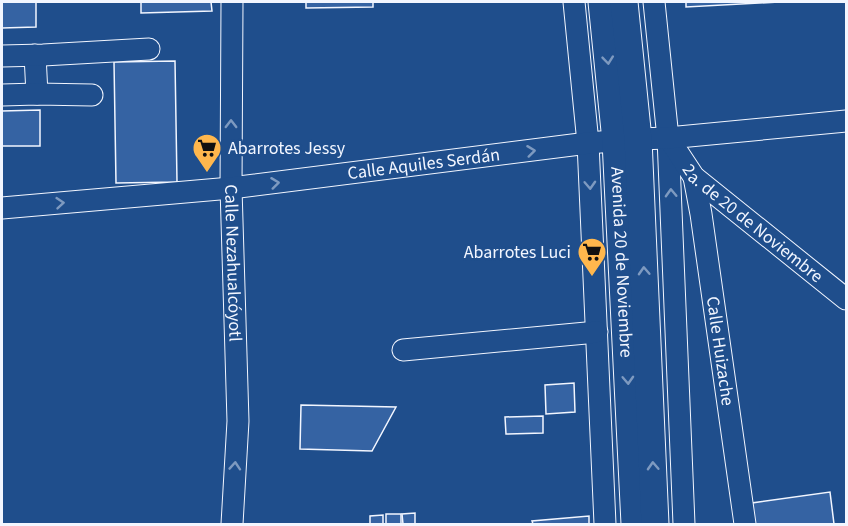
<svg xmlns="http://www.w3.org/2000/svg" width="848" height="526" font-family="'Source Sans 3',sans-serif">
<rect width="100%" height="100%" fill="#1f4e8c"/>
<g fill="#3563a3" stroke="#f2f6ff" stroke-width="1.5">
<polygon points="2,2 36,2 36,27 2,28"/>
<polygon points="141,2 211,2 212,11 141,13"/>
<polygon points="306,2 373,2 373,7 306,8"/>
<polygon points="686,2 779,2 686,7"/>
<polygon points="175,61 177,182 116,183 114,62"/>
<polygon points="40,110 40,146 2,146 2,111"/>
<polygon points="574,383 575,412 546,414 545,385"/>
<polygon points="301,405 396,407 372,451 300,449"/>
<polygon points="543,416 543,433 506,434 505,417"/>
<polygon points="830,492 834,524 755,524 752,503"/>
<polygon points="415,513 415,524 403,524 402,514"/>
<rect x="386" y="514" width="15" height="10"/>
<polygon points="383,515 383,524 370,524 370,516"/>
<polygon points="589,516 589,524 533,524 532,521"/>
</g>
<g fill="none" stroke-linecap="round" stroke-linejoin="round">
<g stroke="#f2f6ff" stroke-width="23">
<g id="minor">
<path id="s1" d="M232 2 231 188 238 421 232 524"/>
<polyline points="574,2 588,143 605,524"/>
<polyline points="654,2 668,138 684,524"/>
<polyline points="35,55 37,94"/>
<polyline points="2,56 43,55 149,49"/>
<polyline points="2,95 37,94 92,95"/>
<path id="s2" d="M669 139 694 177 846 299"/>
<path id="s3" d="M694 177 701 214 745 524"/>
<path id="s4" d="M2 208 231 188 588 143 638 139 668 138 846 121"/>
<polyline points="403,350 597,332"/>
</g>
</g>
<g stroke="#f2f6ff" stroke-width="29">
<g id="major">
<path id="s5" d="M602 2 616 141 635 524"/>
<polyline points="624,2 638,139 655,524"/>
</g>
</g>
<use href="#minor" stroke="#1f4e8c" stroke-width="21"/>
<use href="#major" stroke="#1f4e8c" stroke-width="27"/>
</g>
<defs><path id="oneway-chevron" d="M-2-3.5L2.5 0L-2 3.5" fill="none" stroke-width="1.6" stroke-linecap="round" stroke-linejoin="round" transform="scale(1.5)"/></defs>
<g stroke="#7e9ac0">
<use href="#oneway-chevron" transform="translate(608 60) rotate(84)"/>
<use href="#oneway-chevron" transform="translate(231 124) rotate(-90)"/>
<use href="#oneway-chevron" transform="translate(531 151) rotate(-7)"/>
<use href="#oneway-chevron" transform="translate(275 183) rotate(-7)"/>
<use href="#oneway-chevron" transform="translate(590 185) rotate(87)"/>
<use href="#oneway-chevron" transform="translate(671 193) rotate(-92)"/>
<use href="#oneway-chevron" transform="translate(60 203) rotate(-5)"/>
<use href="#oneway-chevron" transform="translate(644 271) rotate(-93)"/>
<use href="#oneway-chevron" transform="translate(628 380) rotate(87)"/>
<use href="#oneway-chevron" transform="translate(235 466) rotate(-86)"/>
<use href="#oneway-chevron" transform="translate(653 466) rotate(-93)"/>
</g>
<defs>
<g id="supermarket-pin" transform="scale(1.5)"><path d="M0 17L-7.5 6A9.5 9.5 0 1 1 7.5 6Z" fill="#ffb74d" stroke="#1f4e8c"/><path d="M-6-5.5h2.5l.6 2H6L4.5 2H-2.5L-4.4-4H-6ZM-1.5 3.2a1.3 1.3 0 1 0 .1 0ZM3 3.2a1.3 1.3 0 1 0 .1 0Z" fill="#111"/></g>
</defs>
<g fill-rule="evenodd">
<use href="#supermarket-pin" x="207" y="148"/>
<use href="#supermarket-pin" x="592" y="252"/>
</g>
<g text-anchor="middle" stroke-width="4.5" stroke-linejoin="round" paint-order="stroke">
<g font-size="18" fill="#f2f6ff" stroke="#1f4e8c" text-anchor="start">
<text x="228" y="154">Abarrotes Jessy</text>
<text x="571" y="258" text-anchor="end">Abarrotes Luci</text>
</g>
<g font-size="18" fill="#f2f6ff" stroke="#1f4e8c">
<text dy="6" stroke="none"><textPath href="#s4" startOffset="424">Calle Aquiles Serdán</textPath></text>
<text dy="6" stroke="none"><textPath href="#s2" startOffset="120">2a. de 20 de Noviembre</textPath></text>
<text dy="6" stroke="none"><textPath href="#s1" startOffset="261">Calle Nezahualcóyotl</textPath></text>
<text dy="6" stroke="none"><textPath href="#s5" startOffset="261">Avenida 20 de Noviembre</textPath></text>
<text dy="6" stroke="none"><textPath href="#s3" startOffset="176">Calle Huizache</textPath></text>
</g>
</g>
<rect width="848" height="526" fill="none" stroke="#f2f6ff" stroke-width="6"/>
</svg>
